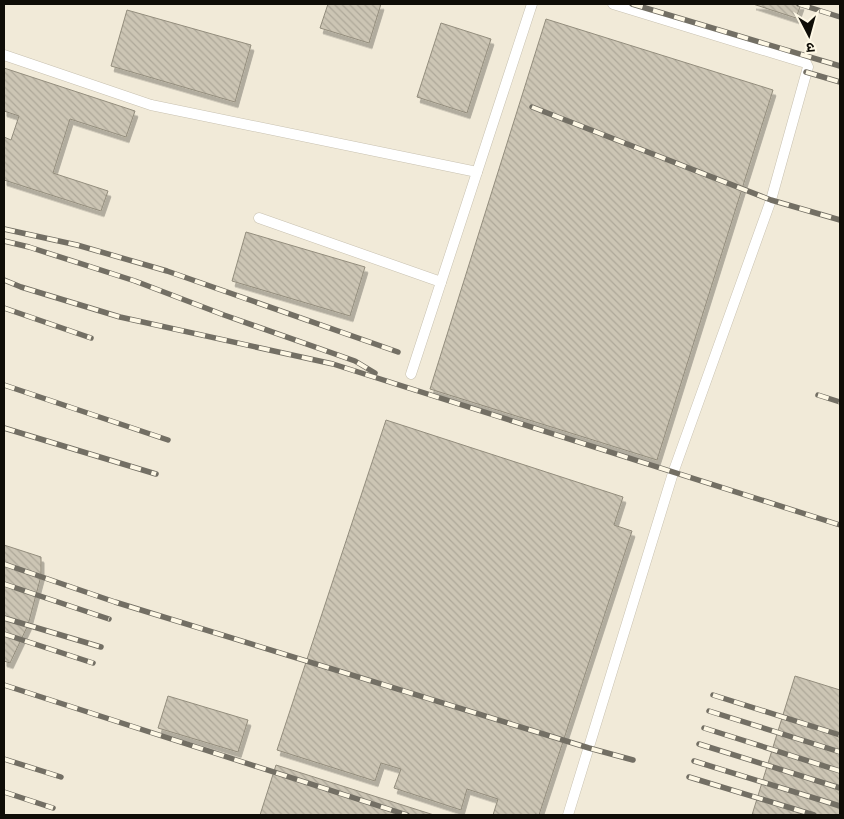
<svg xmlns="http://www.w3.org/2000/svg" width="844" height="819" font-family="'Sofia Sans Condensed','Noto Sans Devanagari',sans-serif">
<defs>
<pattern id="building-back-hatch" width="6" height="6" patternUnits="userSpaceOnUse" patternTransform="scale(1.25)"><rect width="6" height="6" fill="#ccc5b4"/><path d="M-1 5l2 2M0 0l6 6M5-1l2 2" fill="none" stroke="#aea899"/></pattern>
<filter id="shadow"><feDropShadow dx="3" dy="5.5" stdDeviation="0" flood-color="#0004"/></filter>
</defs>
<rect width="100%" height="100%" fill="#f1ead8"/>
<g fill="url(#building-back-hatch)" stroke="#938d7d" filter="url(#shadow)">
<polygon points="328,4 381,4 369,43 320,28"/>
<polygon points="753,4 801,4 796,18"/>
<polygon points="127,10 251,45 235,102 111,66"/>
<polygon points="546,19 773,90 657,460 430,389"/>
<polygon points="441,23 491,39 467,113 417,97"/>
<polygon points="4,68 135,111 126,137 70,119 53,173 108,191 101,211 4,180 4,137 11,140 19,116 4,111"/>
<polygon points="246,232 365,267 350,316 232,281"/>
<polygon points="386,420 623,497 614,525 632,531 539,815 535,814 534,815 493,815 498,799 467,789 461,810 394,788 401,769 381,763 375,781 277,750"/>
<polygon points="4,545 41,557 41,576 28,625 10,663 4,661"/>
<polygon points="795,676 840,690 840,815 752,815"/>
<polygon points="168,696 248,720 238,752 158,728"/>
<polygon points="276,765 434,815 260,815"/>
</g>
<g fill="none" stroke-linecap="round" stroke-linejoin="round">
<g stroke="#c8c1b0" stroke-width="11">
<g id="service">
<polyline points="4,55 151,105 477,172"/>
<polyline points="259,218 441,282"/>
<polyline points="411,374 532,4"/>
<polyline points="568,815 673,473 771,200 808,67 806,63 613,4"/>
</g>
</g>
<use href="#service" stroke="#fff" stroke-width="10"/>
<g stroke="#736f64" stroke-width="5.5">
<g id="rail">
<polyline points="632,4 840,66"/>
<polyline points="799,4 840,17"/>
<polyline points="806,72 840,82"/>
<polyline points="532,107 771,200 840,220"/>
<polyline points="4,229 77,245 167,271 398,352"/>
<polyline points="4,241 29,247 135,281 224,315 355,361 375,373"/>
<polyline points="4,280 21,287 120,317 333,364 840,525"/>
<polyline points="4,308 91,338"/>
<polyline points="4,385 168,440"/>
<polyline points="818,395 840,402"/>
<polyline points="4,428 156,474"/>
<polyline points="4,564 115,602 589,748 633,760"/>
<polyline points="4,584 109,619"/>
<polyline points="4,618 101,647"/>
<polyline points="4,634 93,663"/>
<polyline points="4,685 407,815"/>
<polyline points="713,695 840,735"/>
<polyline points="709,711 840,752"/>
<polyline points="704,728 840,771"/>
<polyline points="699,744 840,788"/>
<polyline points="4,759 61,777"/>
<polyline points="694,761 840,806"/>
<polyline points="689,777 814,815"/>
<polyline points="4,792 53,808"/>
</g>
</g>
<use href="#rail" stroke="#fef8e5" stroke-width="4" stroke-dasharray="11" stroke-linecap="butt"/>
</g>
<rect width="844" height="819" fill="none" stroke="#0f0d07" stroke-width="10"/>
<g transform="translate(809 35) rotate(174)" stroke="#fef8e5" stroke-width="4" paint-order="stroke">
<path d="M0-4L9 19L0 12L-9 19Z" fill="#0f0d07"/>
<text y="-8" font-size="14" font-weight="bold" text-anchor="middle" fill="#0f0d07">उ</text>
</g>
</svg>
